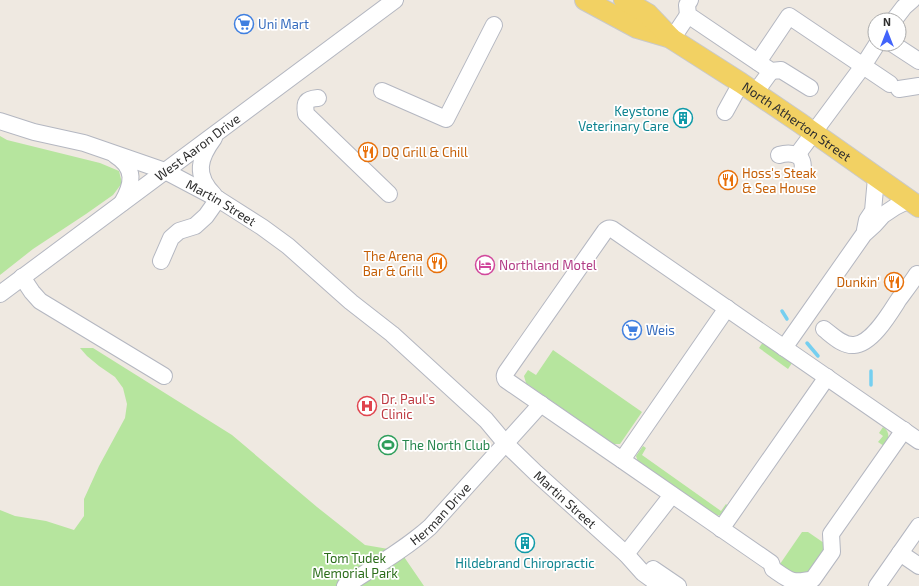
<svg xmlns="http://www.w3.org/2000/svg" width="919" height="586" font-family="'Exo 2',sans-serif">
<rect width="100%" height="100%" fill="#efe9e1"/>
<g fill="#b6e59e">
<polygon points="0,136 7,140 100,163 119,171 122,183 113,195 86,214 33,249 0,275"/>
<polygon points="763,342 792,363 788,369 759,348"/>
<polygon points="80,348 93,348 232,435 317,507 365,545 400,551 424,586 0,586 0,510 15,516 46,521 74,530 84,516 84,499 99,466 125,418 127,404 123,388 115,377 99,366 87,356"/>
<polygon points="553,350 642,412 620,444 613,444 526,383 524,376 528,370 536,375"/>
<path d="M883 427C891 432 889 440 884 446L878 442 883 436 879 433Z"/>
<polygon points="643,446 646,448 642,455 721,511 726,504 728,506 722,515 714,516 638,462 636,456"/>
<polygon points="802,532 808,532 824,543 826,548 807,576 793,578 780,564"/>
</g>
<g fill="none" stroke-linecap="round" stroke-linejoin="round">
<g stroke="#75cff0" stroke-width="3.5">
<polyline points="782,311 787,319"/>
<polyline points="807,343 818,356"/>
<polyline points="871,371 871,385"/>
</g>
<g stroke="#b4b7c1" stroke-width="18">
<g id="minor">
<polyline points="690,0 687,5 688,15 771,71 781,70 810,88"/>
<polyline points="894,20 904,7 912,0"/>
<polyline points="672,39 688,15"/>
<polyline points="893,44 919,61"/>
<polyline points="758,62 789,16 890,84"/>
<polyline points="899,89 919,86"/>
<polyline points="382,91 446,119 494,25"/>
<polyline points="755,93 771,71"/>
<path d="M318 98C306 99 304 102 306 114L389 194"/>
<polyline points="725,112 741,83"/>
<path id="s1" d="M0 121 34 132 84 143 165 171 218 199 262 227 288 246 351 302 392 334 486 420 506 444 536 473 626 554 643 573 661 586"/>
<path d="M115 155C136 168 133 184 122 203"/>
<path d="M779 155C786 153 799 152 802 161 803 164 803 168 802 171"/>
<polyline points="797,155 863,66 877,44"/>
<path d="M214 195C194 175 199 158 214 138"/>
<polyline points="865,230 867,220 873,211 876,178"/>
<polyline points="161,261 171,238 179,231 195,226 206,216 218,199"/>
<polyline points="22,277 32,292 40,301 164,376"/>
<path id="s2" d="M0 294 395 0"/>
<path d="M727 308 622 460 771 563 773 569C790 581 792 584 813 579L832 552 831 534 904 430"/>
<path d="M824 329C833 336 843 346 854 345 872 344 890 313 899 299 905 291 912 282 917 274"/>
<polyline points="784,348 864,234 875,224 883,215 895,207 909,200"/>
<path d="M622 460 506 380C504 377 504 375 507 371L605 231C607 229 609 228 612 229L919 441"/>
<polyline points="721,529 827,377"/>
<polyline points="900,553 919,566"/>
<polyline points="626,554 672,495"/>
<polyline points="653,569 678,586"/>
<path id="s3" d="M345 586C374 567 404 550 430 527L541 404"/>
<polyline points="877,586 919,526"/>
</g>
</g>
<g stroke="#c9c9c9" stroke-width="22">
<g id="major">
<polyline points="585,0 637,28 671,38"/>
<path id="s4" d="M624 0 648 14 672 39 741 83 800 123 919 207"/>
</g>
</g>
<use href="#minor" stroke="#fff" stroke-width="16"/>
<use href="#major" stroke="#f2d163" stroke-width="20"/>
</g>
<defs>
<g id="supermarket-ring" transform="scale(1)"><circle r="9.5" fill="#fff" stroke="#3f7fe0" stroke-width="1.5"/><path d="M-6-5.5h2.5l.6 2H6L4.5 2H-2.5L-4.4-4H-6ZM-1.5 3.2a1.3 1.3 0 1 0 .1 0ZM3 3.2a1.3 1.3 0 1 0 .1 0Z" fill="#3f7fe0"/></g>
<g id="building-ring" transform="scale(1)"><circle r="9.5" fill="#fff" stroke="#0f9aa8" stroke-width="1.5"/><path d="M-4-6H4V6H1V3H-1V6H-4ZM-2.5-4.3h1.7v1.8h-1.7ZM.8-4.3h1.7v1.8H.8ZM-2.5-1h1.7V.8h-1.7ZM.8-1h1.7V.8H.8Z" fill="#0f9aa8"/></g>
<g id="restaurant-ring" transform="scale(1)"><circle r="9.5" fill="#fff" stroke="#e8710a" stroke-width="1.5"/><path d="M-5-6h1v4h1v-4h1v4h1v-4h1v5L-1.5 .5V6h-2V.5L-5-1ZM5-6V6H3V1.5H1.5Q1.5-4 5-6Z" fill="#e8710a"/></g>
<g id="hotel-ring" transform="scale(1)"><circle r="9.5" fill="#fff" stroke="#d1479c" stroke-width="1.5"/><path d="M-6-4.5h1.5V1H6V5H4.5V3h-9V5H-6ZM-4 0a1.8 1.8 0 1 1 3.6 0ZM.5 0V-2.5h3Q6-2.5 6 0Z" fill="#d1479c"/></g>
<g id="hospital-ring" transform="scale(1)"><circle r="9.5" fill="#fff" stroke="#e0444e" stroke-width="1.5"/><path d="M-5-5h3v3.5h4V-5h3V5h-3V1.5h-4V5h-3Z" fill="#e0444e"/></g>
<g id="stadium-ring" transform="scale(1)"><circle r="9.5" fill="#fff" stroke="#2e9e5b" stroke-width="1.5"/><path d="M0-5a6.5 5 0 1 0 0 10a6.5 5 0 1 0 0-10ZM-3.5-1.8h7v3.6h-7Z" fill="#2e9e5b"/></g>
</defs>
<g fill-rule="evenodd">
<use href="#supermarket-ring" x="244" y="24"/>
<use href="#building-ring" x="683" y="118"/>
<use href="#restaurant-ring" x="368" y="152"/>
<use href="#restaurant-ring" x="728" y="180"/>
<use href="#restaurant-ring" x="437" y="263"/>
<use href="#hotel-ring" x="485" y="265"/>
<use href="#restaurant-ring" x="894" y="282"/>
<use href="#supermarket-ring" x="632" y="330"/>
<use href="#hospital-ring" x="367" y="406"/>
<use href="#stadium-ring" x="388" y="445"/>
<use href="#building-ring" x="525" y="543"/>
</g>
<g text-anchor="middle" stroke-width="3.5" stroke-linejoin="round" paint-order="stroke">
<g font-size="13" fill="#366cbe" stroke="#fff" text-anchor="start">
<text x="258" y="29">Uni Mart</text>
<text x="646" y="335">Weis</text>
</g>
<g font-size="13" fill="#0d838f" stroke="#fff" text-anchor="end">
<text x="669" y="116">Keystone<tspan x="669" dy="15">Veterinary Care</tspan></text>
<text x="525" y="568" text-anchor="middle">Hildebrand Chiropractic</text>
</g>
<g font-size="13" fill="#2e2e2e" stroke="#fff">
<text dy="5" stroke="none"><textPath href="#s4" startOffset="212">North Atherton Street</textPath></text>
<text dy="5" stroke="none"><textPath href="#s2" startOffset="246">West Aaron Drive</textPath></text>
<text dy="5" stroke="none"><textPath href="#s1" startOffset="237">Martin Street</textPath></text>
<text dy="5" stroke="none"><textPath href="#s1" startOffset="693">Martin Street</textPath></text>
<text dy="5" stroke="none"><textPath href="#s3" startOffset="120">Herman Drive</textPath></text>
</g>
<g font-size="13" fill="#c56008" stroke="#fff" text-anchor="start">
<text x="382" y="157">DQ Grill &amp; Chill</text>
<text x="742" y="178">Hoss's Steak<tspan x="742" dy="15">&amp; Sea House</tspan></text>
<text x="423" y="261" text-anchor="end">The Arena<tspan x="423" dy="15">Bar &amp; Grill</tspan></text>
<text x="880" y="287" text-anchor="end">Dunkin'</text>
</g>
<g font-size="13" fill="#b23c85" stroke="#fff" text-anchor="start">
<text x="499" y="270">Northland Motel</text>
</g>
<g font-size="13" fill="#be3a42" stroke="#fff" text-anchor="start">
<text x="381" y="404">Dr. Paul's<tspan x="381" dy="15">Clinic</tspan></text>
</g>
<g font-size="13" fill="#27864d" stroke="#fff" text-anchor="start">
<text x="402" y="450">The North Club</text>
</g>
<g font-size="13" fill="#2c6e1b" stroke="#fff">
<text x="355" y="563">Tom Tudek<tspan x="355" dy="15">Memorial Park</tspan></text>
</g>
</g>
<g transform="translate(887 32)"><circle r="19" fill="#ffffff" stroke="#ababab"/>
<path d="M0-3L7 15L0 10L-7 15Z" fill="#4264fb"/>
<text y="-6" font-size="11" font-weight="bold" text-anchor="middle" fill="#2e2e2e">N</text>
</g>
</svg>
